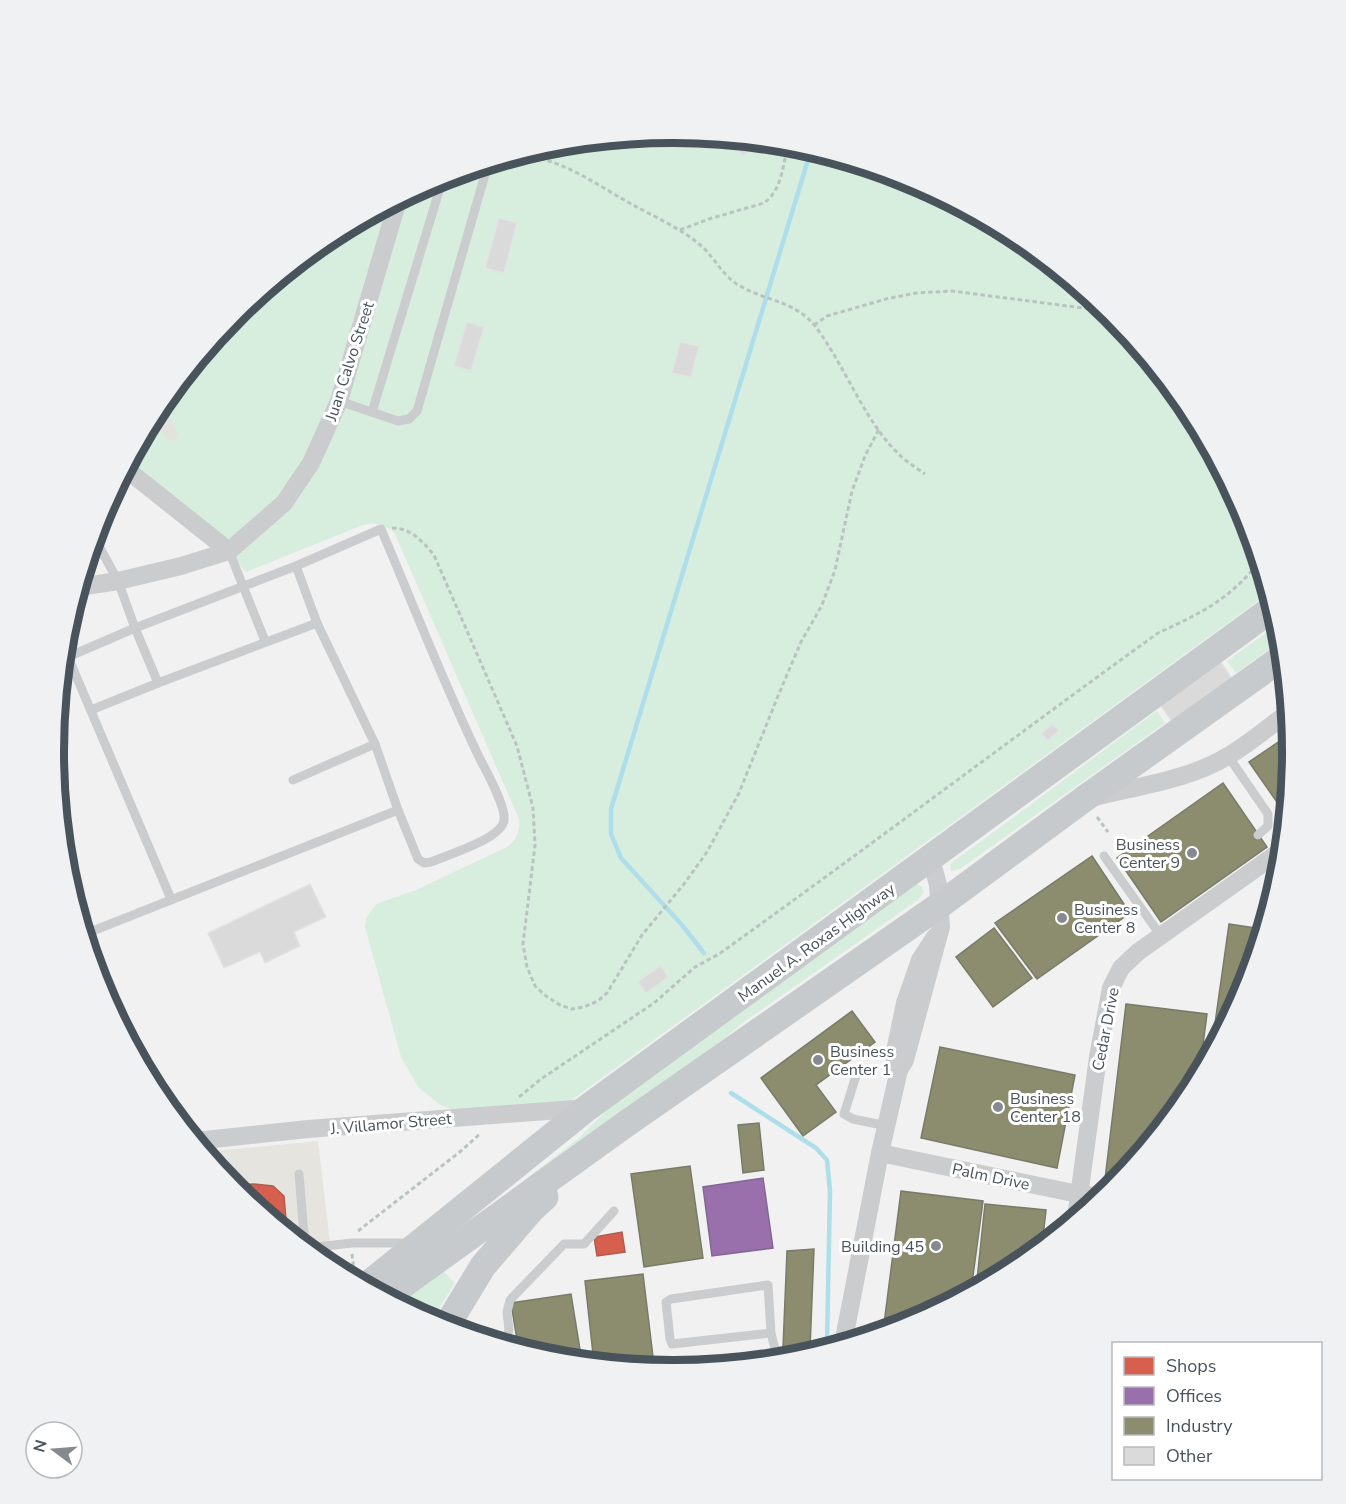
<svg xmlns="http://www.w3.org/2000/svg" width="1346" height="1504" font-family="'Nunito Sans',sans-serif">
<rect width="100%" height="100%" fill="#f1f1f1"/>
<polygon fill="#e5e4de" points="318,1141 333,1269 235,1189 204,1152"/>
<g fill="#d7eedf">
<path d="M673 133 794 145 910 180 1017 238 1111 315 1188 408 1245 515 1269 593 573 1099 566 1103 457 1111 440 1105 418 1087 401 1057 365 927 366 918 376 904 416 890 507 847C517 839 520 832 519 819L394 532C383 524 376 522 363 525L246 572 200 519 130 461 159 408 236 314 329 237 436 180 553 145Z"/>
<polygon points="1278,624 1281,641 1236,673 1227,661"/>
<path d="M1157 711 1165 723 960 869 951 871 950 865 952 862C1021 813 1088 761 1157 711Z"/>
<polygon points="916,884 921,886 924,892 918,900 744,1022 694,1064 524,1184 522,1182 578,1139 609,1108"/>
<polygon points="441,1269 455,1283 431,1321 397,1303"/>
</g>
<path fill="#e4e2dd" d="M164 410C167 412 175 428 179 434L176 441 169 440C159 432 157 423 162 411Z"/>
<g fill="#d6604d" stroke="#ac5c52" stroke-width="1.5">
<polygon points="253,1184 273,1186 284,1196 287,1232 232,1186"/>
<polygon points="622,1232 625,1252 597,1256 594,1237"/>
</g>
<polygon fill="#9970ab" stroke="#816793" stroke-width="1.5" points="763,1178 773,1248 712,1256 703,1187"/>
<g fill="#8c8c6e" stroke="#787b69" stroke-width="1.5">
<polygon points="1290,734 1292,752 1286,815 1249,762"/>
<polygon points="1223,783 1267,847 1161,922 1117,858"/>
<polygon points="1092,856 1130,913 1037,979 995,923"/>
<polygon points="1229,924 1263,929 1245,989 1211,1052"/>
<polygon points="994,928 1032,978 993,1007 956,957"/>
<polygon points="1126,1004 1207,1014 1199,1075 1187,1096 1118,1181 1105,1179"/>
<polygon points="852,1011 875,1042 816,1085 836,1112 803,1136 761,1078"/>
<polygon points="940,1047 1075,1075 1057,1168 921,1138"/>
<polygon points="759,1123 764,1170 743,1173 738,1125"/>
<polygon points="690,1166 703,1258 644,1267 631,1174"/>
<polygon points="901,1191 983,1201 971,1291 910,1324 883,1332"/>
<polygon points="985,1204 1046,1210 1042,1246 1017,1267 976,1289"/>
<polygon points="814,1249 810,1349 783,1348 787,1251"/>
<polygon points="643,1274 654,1365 633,1367 594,1363 585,1281"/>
<polygon points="571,1294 582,1362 552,1359 508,1346 507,1342 517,1340 511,1303"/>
</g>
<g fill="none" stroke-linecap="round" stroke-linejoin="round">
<g stroke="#aedee9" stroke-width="4.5">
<polyline points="704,953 682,925 621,858 611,834 611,809 811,150"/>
<polyline points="731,1093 816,1148 827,1160 830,1191 827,1342"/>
</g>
</g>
<g fill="#dadadb" stroke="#e2e3e3" stroke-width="1.5">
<polygon points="741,140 749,151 743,156 735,145"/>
<polygon points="499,218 517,223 504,273 485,268"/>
<polygon points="467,322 484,327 471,371 454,366"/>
<polygon points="680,342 699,346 691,377 672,373"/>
<polygon points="1218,658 1235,683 1175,726 1158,702"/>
<polygon points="1052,724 1059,730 1048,741 1041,734"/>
<polygon points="310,884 326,917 294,932 300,946 265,963 260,952 224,968 208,933"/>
<polygon points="661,966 668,977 646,993 638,981"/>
</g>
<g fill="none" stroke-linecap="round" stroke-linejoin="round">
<g stroke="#b9c4c0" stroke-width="3" stroke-dasharray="4.5 3" stroke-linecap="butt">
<path d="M518 155C560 157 597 185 633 205 655 217 680 228 699 244 715 257 722 276 740 286 766 301 795 301 815 326 845 365 866 426 903 458 910 464 918 469 925 474"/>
<path d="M680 230 709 219 764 203C782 190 783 165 788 144"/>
<polyline points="814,325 827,316 886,299 916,293 952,291 1106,311"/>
<path d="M392 528C411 528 422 541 434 555L517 746 533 808 535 845 523 944 527 967 535 986 546 996 560 1005 572 1009 584 1007 598 1001 607 993 642 935 684 884 707 852 739 793 778 696 801 642 822 605 835 570 852 491 865 456 879 429"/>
<polyline points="1097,817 1108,832"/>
<path d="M519 1097 541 1079 654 1003 695 967 719 954C866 849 1011 739 1158 633 1201 613 1229 600 1259 562"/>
<polyline points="358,1231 461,1151 481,1133"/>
<polyline points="352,1254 354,1271"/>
</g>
<g stroke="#cbccce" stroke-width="9">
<polyline points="339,401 398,421 409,419 417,411 488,164"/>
<polyline points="372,412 443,178"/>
<polyline points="94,537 118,581 135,628 158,683"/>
<polyline points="229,551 265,641"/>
<polyline points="68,657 171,899"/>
<path d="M63 659 135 628 296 566 381 529C414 606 444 685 481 761 487 772 506 808 504 820 502 839 447 855 431 862L424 863 418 859 398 810"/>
<polyline points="91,710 158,683 317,623"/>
<polyline points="1228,756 1268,814 1268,826 1258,835"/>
<polyline points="293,780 375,744"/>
<polyline points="1104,856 1161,936"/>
<polyline points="85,934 398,810 375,744 317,623 296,566"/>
<polyline points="856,1076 844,1114 853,1119 887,1126"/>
<polyline points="299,1174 305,1247"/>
<polyline points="307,1248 352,1243 409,1243"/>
<polyline points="771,1333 672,1344 670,1339 666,1302 671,1299 768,1285 771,1333 778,1361"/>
<polyline points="504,1344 509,1330 507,1312 510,1300 564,1244 584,1244 614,1211"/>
</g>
<g stroke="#cbccce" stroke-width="18">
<polyline points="126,469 229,551"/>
<polyline points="79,587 118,581 181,566 229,551 284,503 311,463 339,401 398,200"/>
<path d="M1095 797C1139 786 1188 780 1228 756 1249 744 1268 727 1288 713"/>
<polyline points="899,1070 894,1056 905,1003 920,960 935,937"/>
<polyline points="195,1141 308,1129 587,1108"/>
<polyline points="880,1153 1078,1194 1102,1197"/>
<polyline points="1076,1218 1098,1057 1111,988 1121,968 1138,952 1282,850"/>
<polyline points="843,1344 880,1153 899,1070 905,1060 941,927 938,885 931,858"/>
</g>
<g stroke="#c7cacc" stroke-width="27">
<polyline points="366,1286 587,1108 1273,608"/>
<polyline points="386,1297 623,1126 940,905 1084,799 1283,657"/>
<polyline points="446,1327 483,1266 532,1209 545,1197"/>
</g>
</g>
<g fill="#848a90" stroke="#fff" stroke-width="2">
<circle cx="1192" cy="853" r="6"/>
<circle cx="1062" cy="918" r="6"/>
<circle cx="818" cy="1060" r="6"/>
<circle cx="998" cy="1107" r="6"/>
<circle cx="936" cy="1246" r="6"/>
</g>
<g text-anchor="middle" stroke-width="6" stroke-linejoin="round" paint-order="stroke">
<g font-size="16" fill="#49535c" stroke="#fff">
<text transform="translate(349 361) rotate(-72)" y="6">Juan Calvo Street</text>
<text transform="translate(816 942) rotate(-36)" y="6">Manuel A. Roxas Highway</text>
<text transform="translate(1105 1029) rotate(-79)" y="6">Cedar Drive</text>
<text transform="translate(391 1123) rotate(-5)" y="6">J. Villamor Street</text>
<text transform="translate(991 1176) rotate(12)" y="6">Palm Drive</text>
</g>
<g font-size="16" fill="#49535c" stroke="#fff" text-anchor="start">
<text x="1180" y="850" text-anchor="end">Business<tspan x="1180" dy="18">Center 9</tspan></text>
<text x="1074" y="915">Business<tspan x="1074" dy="18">Center 8</tspan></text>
<text x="830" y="1057">Business<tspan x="830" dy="18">Center 1</tspan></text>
<text x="1010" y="1104">Business<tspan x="1010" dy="18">Center 18</tspan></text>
<text x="924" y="1252" text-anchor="end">Building 45</text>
</g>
</g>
<path d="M0 0H1346V1504H0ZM672 143H674A608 608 0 0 1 1282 751V752A608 608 0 0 1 674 1360H672A608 608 0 0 1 64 752V751A608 608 0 0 1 672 143Z" fill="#f0f1f2" fill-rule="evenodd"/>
<path fill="none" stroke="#49535c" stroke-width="8" d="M672 143H674A608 608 0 0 1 1282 751V752A608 608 0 0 1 674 1360H672A608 608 0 0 1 64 752V751A608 608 0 0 1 672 143Z"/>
<rect x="1112" y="1342" width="210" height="138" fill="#ffffff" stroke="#b6babe" stroke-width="1.5"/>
<rect x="1124" y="1357" width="30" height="18" fill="#d6604d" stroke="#b6babe" stroke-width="1.5"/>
<text x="1166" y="1372" font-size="18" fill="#49535c">Shops</text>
<rect x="1124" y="1387" width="30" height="18" fill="#9970ab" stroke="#b6babe" stroke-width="1.5"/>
<text x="1166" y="1402" font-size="18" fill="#49535c">Offices</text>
<rect x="1124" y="1417" width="30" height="18" fill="#8c8c6e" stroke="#b6babe" stroke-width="1.5"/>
<text x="1166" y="1432" font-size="18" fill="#49535c">Industry</text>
<rect x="1124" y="1447" width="30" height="18" fill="#dadadb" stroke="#b6babe" stroke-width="1.5"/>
<text x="1166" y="1462" font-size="18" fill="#49535c">Other</text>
<g transform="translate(54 1450) rotate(286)"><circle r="28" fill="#ffffff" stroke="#b6babe" stroke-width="1.5"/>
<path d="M0-4.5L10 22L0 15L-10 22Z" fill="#848a90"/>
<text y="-9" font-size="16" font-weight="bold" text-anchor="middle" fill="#49535c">N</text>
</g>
</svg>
